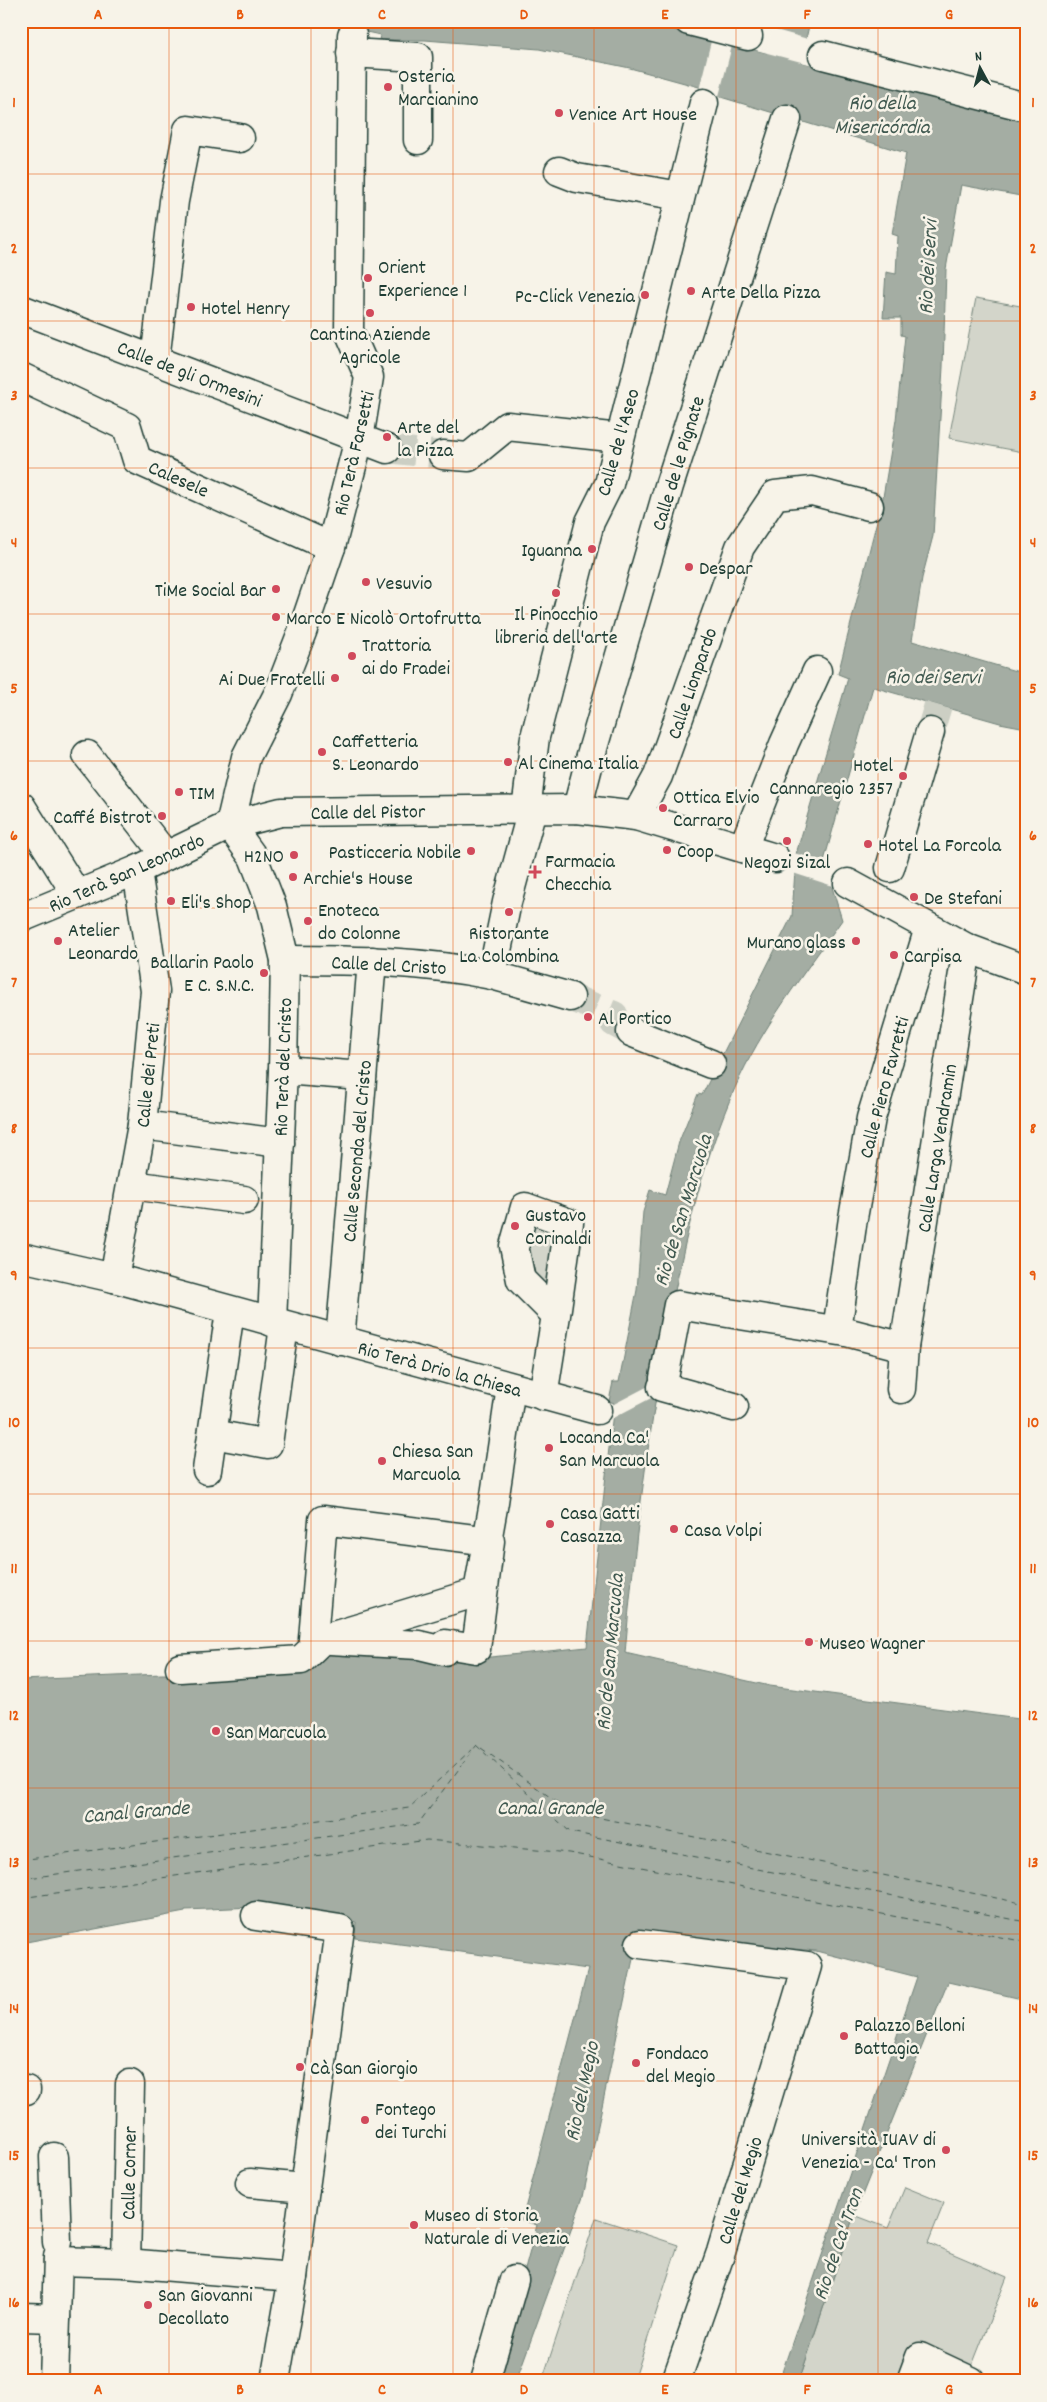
<svg xmlns="http://www.w3.org/2000/svg" width="1047" height="2402" font-family="Dekko,sans-serif">
<rect width="100%" height="100%" fill="#f7f3e8"/>
<filter id="ink" filterUnits="userSpaceOnUse"><feTurbulence type="fractalNoise" baseFrequency=".02" numOctaves="2"/><feDisplacementMap in="SourceGraphic" scale="10" xChannelSelector="R" yChannelSelector="G"/><feConvolveMatrix kernelMatrix="1 2 1 2 8 2 1 2 1" color-interpolation-filters="sRGB"/></filter>
<g filter="url(#ink)">
<g fill="#d3d5ca" stroke="#79897f">
<polygon points="976,298 1026,307 1026,438 1023,452 949,438"/>
<polygon points="528,1217 562,1229 549,1298 523,1272"/>
<polygon points="905,2187 944,2203 928,2243 1007,2277 969,2373 909,2347 905,2355 913,2359 904,2381 799,2381 854,2215 888,2228"/>
<polygon points="596,2218 678,2245 634,2381 542,2381"/>
</g>
<path fill="#a4ada3" stroke="#6f8077" d="M317 21H639L767 53 777 21H810L801 62 1026 121V197L961 185 946 269 943 367 933 536 922 578 912 641 1026 674V728L1000 723 873 687 824 861 842 920C805 972 760 1030 735 1088 700 1167 681 1254 666 1339 647 1443 634 1547 625 1653L770 1686 1026 1720V2000L948 1982 854 2215 799 2381H779L917 1977 816 1951 638 1935 583 2197 516 2381H495L537 2225 522 2220 588 1969 355 1938 356 1922 254 1907 185 1910V1912L21 1943V1680L162 1674 249 1676 311 1670 340 1644 481 1658 587 1647 614 1403 609 1401 613 1382H619L637 1290 643 1212 650 1190 665 1195 679 1142 698 1094 702 1095 792 916 796 854 848 678 838 674 883 497 896 420 905 336 901 335V318H883L886 272 896 274 898 236 892 234 906 153 714 95 699 87 630 68 539 49 425 40H379L380 35Z"/>
<g fill="#f7f3e8">
<polygon points="772,29 808,39 804,60 821,64 820,67 745,47 746,45 766,50"/>
<polygon points="712,37 733,42 719,96 715,95 714,97 699,90"/>
<polygon points="794,853 828,863 836,887 793,873"/>
<polygon points="658,1381 657,1395 609,1420 612,1405"/>
</g>
<g fill="none" stroke-linecap="round" stroke-linejoin="round">
<g stroke="#405950" stroke-width="1" stroke-dasharray="6 5" stroke-linecap="butt">
<polyline points="476,1745 570,1832 1026,1922"/>
<polyline points="481,1748 571,1812 1026,1904"/>
<polyline points="21,1860 409,1808 473,1748"/>
<polyline points="21,1879 418,1824 476,1746"/>
<polyline points="21,1898 427,1840 569,1853 1026,1942"/>
</g>
<g stroke="#cccfc4" stroke-width="28" stroke-dasharray="28 14" stroke-linecap="butt">
<polyline points="387,449 443,455"/>
<polyline points="930,732 938,705"/>
<polyline points="570,997 614,1015 614,1023 631,1032"/>
</g>
<g stroke="#1f3d34" stroke-width="31">
<g id="street">
<polyline points="689,21 748,36"/>
<polyline points="351,53 418,57 418,140"/>
<polyline points="823,55 1026,107"/>
<polyline points="559,171 577,178 680,196"/>
<polyline points="21,309 387,449"/>
<polyline points="155,360 174,201 188,130 240,138"/>
<polyline points="21,377 127,427 137,460 331,547"/>
<polyline points="443,455 469,457 507,426 620,438"/>
<polyline points="87,755 166,856"/>
<polyline points="21,806 77,895"/>
<polyline points="577,809 591,755 669,486 787,119"/>
<polyline points="526,810 535,737 590,522 609,484 704,103"/>
<polyline points="532,810 507,902 492,975 570,997"/>
<polyline points="636,816 658,776 740,547 775,495 812,491 869,506"/>
<polyline points="230,825 246,757 278,694 302,632 331,547 359,439 369,377 349,331 352,35"/>
<polyline points="230,825 253,857 272,906 285,960 283,1070 272,1322"/>
<polyline points="743,848 784,744 817,671"/>
<polyline points="890,868 930,732"/>
<polyline points="848,883 967,948 1026,970"/>
<polyline points="21,918 137,870 230,825 281,812 577,809 636,816 775,858"/>
<path d="M285 960C354 960 424 961 492 975"/>
<polyline points="631,1032 711,1064"/>
<polyline points="283,1070 362,1076"/>
<polyline points="142,1125 280,1143"/>
<polyline points="132,1185 244,1200"/>
<polyline points="21,1257 114,1278 597,1410"/>
<polyline points="114,1278 142,1125 155,991 137,870"/>
<polyline points="837,1330 853,1218 871,1118 929,928"/>
<polyline points="340,1341 372,961"/>
<polyline points="904,1347 967,948"/>
<polyline points="664,1378 678,1305 846,1332 904,1347 901,1389"/>
<polyline points="662,1387 734,1407"/>
<polyline points="543,1396 556,1315 521,1280 514,1246 525,1207 569,1223 556,1315"/>
<polyline points="213,1434 268,1444 284,1326"/>
<polyline points="207,1470 230,1311"/>
<polygon points="323,1520 490,1541 476,1649 445,1644 444,1651 419,1645 313,1639"/>
<polyline points="180,1668 301,1660 323,1639 478,1592 494,1502 511,1387"/>
<polyline points="256,1916 340,1929 293,2277 275,2381"/>
<polyline points="640,1944 807,1966 721,2252 676,2381"/>
<polyline points="21,2090 26,2090"/>
<polyline points="54,2157 57,2242"/>
<polyline points="250,2183 305,2188"/>
<polyline points="58,2261 126,2263 293,2277"/>
<polyline points="126,2263 130,2084"/>
<polyline points="21,2317 56,2318"/>
<polyline points="54,2381 58,2257"/>
<polyline points="485,2381 514,2280"/>
<polyline points="911,2381 920,2357 971,2381"/>
</g>
</g>
<use href="#street" stroke="#f7f3e8" stroke-width="28"/>
</g>
</g>
<path fill="none" stroke="#e8590c" stroke-width="1" stroke-opacity="0.55" d="M169 21V2381M311 21V2381M453 21V2381M594 21V2381M736 21V2381M878 21V2381M21 174H1026M21 321H1026M21 468H1026M21 614H1026M21 761H1026M21 908H1026M21 1054H1026M21 1201H1026M21 1348H1026M21 1494H1026M21 1641H1026M21 1788H1026M21 1934H1026M21 2081H1026M21 2228H1026"/>
<g fill="#d1495b" stroke="#f7f3e8" stroke-width="2">
<circle cx="388" cy="87" r="5"/>
<circle cx="559" cy="113" r="5"/>
<circle cx="368" cy="278" r="5"/>
<circle cx="691" cy="291" r="5"/>
<circle cx="645" cy="295" r="5"/>
<circle cx="191" cy="307" r="5"/>
<circle cx="370" cy="313" r="5"/>
<circle cx="387" cy="437" r="5"/>
<circle cx="592" cy="549" r="5"/>
<circle cx="689" cy="567" r="5"/>
<circle cx="366" cy="582" r="5"/>
<circle cx="276" cy="589" r="5"/>
<circle cx="556" cy="593" r="5"/>
<circle cx="276" cy="617" r="5"/>
<circle cx="352" cy="656" r="5"/>
<circle cx="335" cy="678" r="5"/>
<circle cx="322" cy="752" r="5"/>
<circle cx="508" cy="762" r="5"/>
<circle cx="903" cy="776" r="5"/>
<circle cx="179" cy="792" r="5"/>
<circle cx="663" cy="808" r="5"/>
<circle cx="162" cy="816" r="5"/>
<circle cx="787" cy="841" r="5"/>
<circle cx="868" cy="844" r="5"/>
<circle cx="667" cy="850" r="5"/>
<circle cx="471" cy="851" r="5"/>
<circle cx="294" cy="855" r="5"/>
<path d="M532.5 864.5h5v5h5v5h-5v5h-5v-5h-5v-5h5z"/>
<circle cx="293" cy="877" r="5"/>
<circle cx="914" cy="897" r="5"/>
<circle cx="171" cy="901" r="5"/>
<circle cx="509" cy="912" r="5"/>
<circle cx="308" cy="921" r="5"/>
<circle cx="58" cy="941" r="5"/>
<circle cx="856" cy="941" r="5"/>
<circle cx="894" cy="955" r="5"/>
<circle cx="264" cy="973" r="5"/>
<circle cx="588" cy="1017" r="5"/>
<circle cx="515" cy="1226" r="5"/>
<circle cx="549" cy="1448" r="5"/>
<circle cx="382" cy="1461" r="5"/>
<circle cx="550" cy="1524" r="5"/>
<circle cx="674" cy="1529" r="5"/>
<circle cx="809" cy="1642" r="5"/>
<circle cx="216" cy="1731" r="5"/>
<circle cx="844" cy="2036" r="5"/>
<circle cx="636" cy="2063" r="5"/>
<circle cx="300" cy="2067" r="5"/>
<circle cx="365" cy="2120" r="5"/>
<circle cx="946" cy="2150" r="5"/>
<circle cx="414" cy="2225" r="5"/>
<circle cx="148" cy="2305" r="5"/>
</g>
<g text-anchor="middle" stroke-width="5" stroke-linejoin="round" paint-order="stroke">
<g font-size="20" fill="#1f3d34" stroke="#f7f3e8" text-anchor="start">
<text x="398" y="82">Osteria<tspan x="398" dy="23">Marcianino</tspan></text>
<text x="569" y="120">Venice Art House</text>
<text x="378" y="273">Orient<tspan x="378" dy="23">Experience 1</tspan></text>
<text x="701" y="298">Arte Della Pizza</text>
<text x="635" y="302" text-anchor="end">Pc-Click Venezia</text>
<text x="201" y="314">Hotel Henry</text>
<text x="370" y="340" text-anchor="middle">Cantina Aziende<tspan x="370" dy="23">Agricole</tspan></text>
<text x="397" y="433">Arte del<tspan x="397" dy="23">la Pizza</tspan></text>
<text x="582" y="556" text-anchor="end">Iguanna</text>
<text x="699" y="574">Despar</text>
<text x="376" y="589">Vesuvio</text>
<text x="266" y="596" text-anchor="end">TiMe Social Bar</text>
<text x="556" y="620" text-anchor="middle">Il Pinocchio<tspan x="556" dy="23">libreria dell'arte</tspan></text>
<text x="286" y="624">Marco E Nicolò Ortofrutta</text>
<text x="362" y="651">Trattoria<tspan x="362" dy="23">ai do Fradei</tspan></text>
<text x="325" y="685" text-anchor="end">Ai Due Fratelli</text>
<text x="332" y="747">Caffetteria<tspan x="332" dy="23">S. Leonardo</tspan></text>
<text x="518" y="769">Al Cinema Italia</text>
<text x="893" y="771" text-anchor="end">Hotel<tspan x="893" dy="23">Cannaregio 2357</tspan></text>
<text x="189" y="799">TIM</text>
<text x="673" y="803">Ottica Elvio<tspan x="673" dy="23">Carraro</tspan></text>
<text x="152" y="823" text-anchor="end">Caffé Bistrot</text>
<text x="878" y="851">Hotel La Forcola</text>
<text x="677" y="857">Coop</text>
<text x="461" y="858" text-anchor="end">Pasticceria Nobile</text>
<text x="284" y="862" text-anchor="end">H2NO</text>
<text x="545" y="867">Farmacia<tspan x="545" dy="23">Checchia</tspan></text>
<text x="787" y="868" text-anchor="middle">Negozi Sizal</text>
<text x="303" y="884">Archie's House</text>
<text x="924" y="904">De Stefani</text>
<text x="181" y="908">Eli's Shop</text>
<text x="318" y="916">Enoteca<tspan x="318" dy="23">do Colonne</tspan></text>
<text x="68" y="936">Atelier<tspan x="68" dy="23">Leonardo</tspan></text>
<text x="509" y="939" text-anchor="middle">Ristorante<tspan x="509" dy="23">La Colombina</tspan></text>
<text x="846" y="948" text-anchor="end">Murano glass</text>
<text x="904" y="962">Carpisa</text>
<text x="254" y="968" text-anchor="end">Ballarin Paolo<tspan x="254" dy="23">E C. S.N.C.</tspan></text>
<text x="598" y="1024">Al Portico</text>
<text x="525" y="1221">Gustavo<tspan x="525" dy="23">Corinaldi</tspan></text>
<text x="559" y="1443">Locanda Ca'<tspan x="559" dy="23">San Marcuola</tspan></text>
<text x="392" y="1457">Chiesa San<tspan x="392" dy="23">Marcuola</tspan></text>
<text x="560" y="1519">Casa Gatti<tspan x="560" dy="23">Casazza</tspan></text>
<text x="684" y="1536">Casa Volpi</text>
<text x="819" y="1649">Museo Wagner</text>
<text x="226" y="1738">San Marcuola</text>
<text x="854" y="2031">Palazzo Belloni<tspan x="854" dy="23">Battagia</tspan></text>
<text x="646" y="2059">Fondaco<tspan x="646" dy="23">del Megio</tspan></text>
<text x="310" y="2074">Cà San Giorgio</text>
<text x="375" y="2115">Fontego<tspan x="375" dy="23">dei Turchi</tspan></text>
<text x="936" y="2145" text-anchor="end">Università IUAV di<tspan x="936" dy="23">Venezia - Ca' Tron</tspan></text>
<text x="424" y="2221">Museo di Storia<tspan x="424" dy="23">Naturale di Venezia</tspan></text>
<text x="158" y="2301">San Giovanni<tspan x="158" dy="23">Decollato</tspan></text>
</g>
<g font-size="20" fill="#1f3d34" stroke="#f7f3e8">
<text transform="translate(190 373) rotate(21)" y="7">Calle de gli Ormesini</text>
<text transform="translate(617 442) rotate(-74)" y="7">Calle de l'Aseo</text>
<text transform="translate(353 453) rotate(-77)" y="7">Rio Terà Farsetti</text>
<text transform="translate(677 463) rotate(-73)" y="7">Calle de le Pignate</text>
<text transform="translate(179 478) rotate(24)" y="7">Calesele</text>
<text transform="translate(691 683) rotate(-71)" y="7">Calle Lionpardo</text>
<text transform="translate(368 811) rotate(-1)" y="7">Calle del Pistor</text>
<text transform="translate(126 872) rotate(-24)" y="7">Rio Terà San Leonardo</text>
<text transform="translate(389 964) rotate(3)" y="7">Calle del Cristo</text>
<text transform="translate(282 1067) rotate(-88)" y="7">Rio Terà del Cristo</text>
<text transform="translate(147 1075) rotate(-84)" y="7">Calle dei Preti</text>
<text transform="translate(883 1087) rotate(-75)" y="7">Calle Piero Favretti</text>
<text transform="translate(936 1148) rotate(-81)" y="7">Calle Larga Vendramin</text>
<text transform="translate(356 1151) rotate(-85)" y="7">Calle Seconda del Cristo</text>
<text transform="translate(440 1368) rotate(15)" y="7">Rio Terà Drio la Chiesa</text>
<text transform="translate(128 2173) rotate(-89)" y="7">Calle Corner</text>
<text transform="translate(739 2190) rotate(-73)" y="7">Calle del Megio</text>
</g>
<g font-size="21" font-style="italic" fill="#405950" stroke="#f7f3e8">
<text x="882" y="109">Rio della<tspan x="882" dy="24">Misericórdia</tspan></text>
<text transform="translate(927 267) rotate(-87)" y="7">Rio dei Servi</text>
<text x="933" y="683">Rio dei Servi</text>
<text transform="translate(682 1210) rotate(-73)" y="7">Rio de San Marcuola</text>
<text transform="translate(609 1652) rotate(-85)" y="7">Rio de San Marcuola</text>
<text x="550" y="1814">Canal Grande</text>
<text transform="translate(136 1811) rotate(-5)" y="7">Canal Grande</text>
<text transform="translate(581 2091) rotate(-78)" y="7">Rio del Megio</text>
<text transform="translate(837 2244) rotate(-71)" y="7">Rio de Ca' Tron</text>
</g>
</g>
<rect width="1047" height="2402" fill="none" stroke="#f7f3e8" stroke-width="55"/>
<g transform="translate(980 68) rotate(353)" stroke="#f7f3e8" stroke-width="4" paint-order="stroke">
<path d="M0-4L9 19L0 12L-9 19Z" fill="#1f3d34"/>
<text y="-8" font-size="14" font-weight="bold" text-anchor="middle" fill="#1f3d34">N</text>
</g>
<rect x="28" y="28" width="992" height="2346" fill="none" stroke="#e8590c" stroke-width="2"/>
<g font-size="16" text-anchor="middle" font-weight="bold" fill="#e8590c">
<text x="98" y="19">A</text>
<text x="240" y="19">B</text>
<text x="382" y="19">C</text>
<text x="524" y="19">D</text>
<text x="665" y="19">E</text>
<text x="807" y="19">F</text>
<text x="949" y="19">G</text>
<text x="14" y="107">1</text>
<text x="1033" y="107">1</text>
<text x="14" y="253">2</text>
<text x="1033" y="253">2</text>
<text x="14" y="400">3</text>
<text x="1033" y="400">3</text>
<text x="14" y="547">4</text>
<text x="1033" y="547">4</text>
<text x="14" y="693">5</text>
<text x="1033" y="693">5</text>
<text x="14" y="840">6</text>
<text x="1033" y="840">6</text>
<text x="14" y="987">7</text>
<text x="1033" y="987">7</text>
<text x="14" y="1133">8</text>
<text x="1033" y="1133">8</text>
<text x="14" y="1280">9</text>
<text x="1033" y="1280">9</text>
<text x="14" y="1427">10</text>
<text x="1033" y="1427">10</text>
<text x="14" y="1573">11</text>
<text x="1033" y="1573">11</text>
<text x="14" y="1720">12</text>
<text x="1033" y="1720">12</text>
<text x="14" y="1867">13</text>
<text x="1033" y="1867">13</text>
<text x="14" y="2013">14</text>
<text x="1033" y="2013">14</text>
<text x="14" y="2160">15</text>
<text x="1033" y="2160">15</text>
<text x="14" y="2307">16</text>
<text x="1033" y="2307">16</text>
<text x="98" y="2394">A</text>
<text x="240" y="2394">B</text>
<text x="382" y="2394">C</text>
<text x="524" y="2394">D</text>
<text x="665" y="2394">E</text>
<text x="807" y="2394">F</text>
<text x="949" y="2394">G</text>
</g>
</svg>
